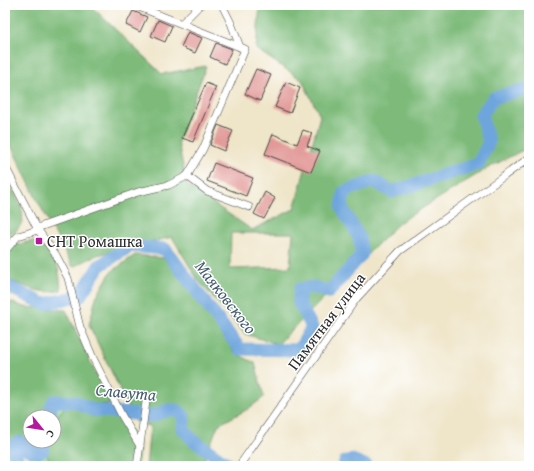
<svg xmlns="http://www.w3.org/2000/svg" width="534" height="471" font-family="'Gentium Book Plus',serif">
<rect width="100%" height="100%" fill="#fff"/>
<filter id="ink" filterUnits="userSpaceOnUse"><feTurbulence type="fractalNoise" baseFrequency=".025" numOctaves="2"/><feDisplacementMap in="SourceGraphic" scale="8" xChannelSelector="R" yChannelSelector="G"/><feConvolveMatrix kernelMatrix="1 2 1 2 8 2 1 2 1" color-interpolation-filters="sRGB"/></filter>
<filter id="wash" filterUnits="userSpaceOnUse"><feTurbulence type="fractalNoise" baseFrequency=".012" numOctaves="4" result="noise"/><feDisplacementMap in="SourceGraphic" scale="16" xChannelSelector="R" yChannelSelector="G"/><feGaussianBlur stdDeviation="0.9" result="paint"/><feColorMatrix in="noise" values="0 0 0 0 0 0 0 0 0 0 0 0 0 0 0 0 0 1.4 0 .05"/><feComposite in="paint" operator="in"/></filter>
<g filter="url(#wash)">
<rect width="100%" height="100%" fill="#efe5c9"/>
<polygon fill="#9ddb8f" stroke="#64835d" points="54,401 76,402 122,416 140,446 137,466 25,466 37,441 54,441 54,417 48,417"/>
<g fill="#7ebb7a" stroke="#547352" fill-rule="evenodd">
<path d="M5 5H90L162 74 206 66 178 142 187 185 252 230 294 209 320 116 302 80 256 49 260 5H529V147L486 169 400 222 278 344 245 334 198 280 172 237 97 255 73 267 36 198 5 133ZM231 233H293L290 267 230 269Z"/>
<path d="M5 176C17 199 38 222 5 238Z"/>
<path d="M33 241C56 255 59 262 61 290 41 296 24 285 5 279V255L14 245Z"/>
<polygon points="135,255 164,258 197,299 235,353 255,363 264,397 248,409 218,425 202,466 146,466 150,426 136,423 89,325 96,297 111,272"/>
<path d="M5 300 25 307 66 310 110 404C87 407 72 396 49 401L47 417H30V441H36L31 449 21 435C7 445 12 451 15 466H5Z"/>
<path d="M68 405 117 415 122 420 134 450 132 466H54L45 453 47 441H54C54 426 55 414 68 405Z"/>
</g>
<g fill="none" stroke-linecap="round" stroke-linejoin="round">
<g stroke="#6ea5dd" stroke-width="13">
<polyline points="5,285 44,304 80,296 99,266 130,246 165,249 240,349 299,350 312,327 299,303 300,289 314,287 329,292 362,254 359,237 342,208 344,192 374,181 392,192 478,164 489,142 481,115 494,98 529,88"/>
<polyline points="51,417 51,406 54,401 76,402 93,410 153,416 168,410 177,410 184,416 183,429 193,440 231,466"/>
<polyline points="13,466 18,461 14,450 16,444 20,442 27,449 38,453 43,450 44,441"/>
<polyline points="344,466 345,462 352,460 367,466"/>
</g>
</g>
<g id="blocks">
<g fill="#e29a98">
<polygon points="133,11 147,17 140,32 126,25"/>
<polygon points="158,20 172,26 165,42 151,36"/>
<polygon points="188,32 202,38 195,53 181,47"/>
<polygon points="216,43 232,49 225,64 210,57"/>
<polygon points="256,69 271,75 260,101 245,94"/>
<polygon points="286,82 300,88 290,113 275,107"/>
<polygon points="206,83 216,87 193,142 182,138"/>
<polygon points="218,125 233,131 224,151 210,145"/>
<polygon points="303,130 312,133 307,146 320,151 311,172 265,154 273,134 297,144"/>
<polygon points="214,163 253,178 246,196 207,181"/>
<polygon points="265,192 275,198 264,219 254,214"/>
</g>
</g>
</g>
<g filter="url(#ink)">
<use href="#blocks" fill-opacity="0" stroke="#484743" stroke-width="1"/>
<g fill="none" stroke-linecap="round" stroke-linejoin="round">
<g stroke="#484743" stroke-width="8">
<g id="minor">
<polyline points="222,5 231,23 240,47"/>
<polyline points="182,23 200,5"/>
<polyline points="5,166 38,230 56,255 68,278 80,327 93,358 122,416 140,446"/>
<polyline points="187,176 207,191 249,207"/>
<polyline points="37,228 138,192 169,185 187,176 203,149 245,49 134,5"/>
<polyline points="5,251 18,236 38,230"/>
<polyline points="137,466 146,402"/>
<polyline points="239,466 356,299 400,251 529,158"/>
</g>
</g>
<use href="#minor" stroke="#fff" stroke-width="7"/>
</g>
</g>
<rect fill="#b5179e" stroke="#fff" stroke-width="1.5" x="35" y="237" width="8" height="8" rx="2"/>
<g text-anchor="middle" stroke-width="3" stroke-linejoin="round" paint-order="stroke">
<g font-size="16" fill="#2b2b2b" stroke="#fff" text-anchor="start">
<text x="47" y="247">СНТ Ромашка</text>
</g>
<g font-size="16" fill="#2b2b2b" stroke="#fff">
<text transform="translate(326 321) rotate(-53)" y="6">Памятная улица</text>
</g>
<g font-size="17" font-style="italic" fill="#465c72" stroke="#fff">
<text transform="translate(226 297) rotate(52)" y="6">Маяковского</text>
<text transform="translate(126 392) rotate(5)" y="6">Славута</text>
</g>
</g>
<rect width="534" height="471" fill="none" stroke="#fff" stroke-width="20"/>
<g transform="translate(42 429) rotate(120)"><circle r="19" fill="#ffffff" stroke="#aaaaaa"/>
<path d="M0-3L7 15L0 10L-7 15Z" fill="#b5179e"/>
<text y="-6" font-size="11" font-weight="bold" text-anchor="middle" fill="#2b2b2b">С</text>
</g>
</svg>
